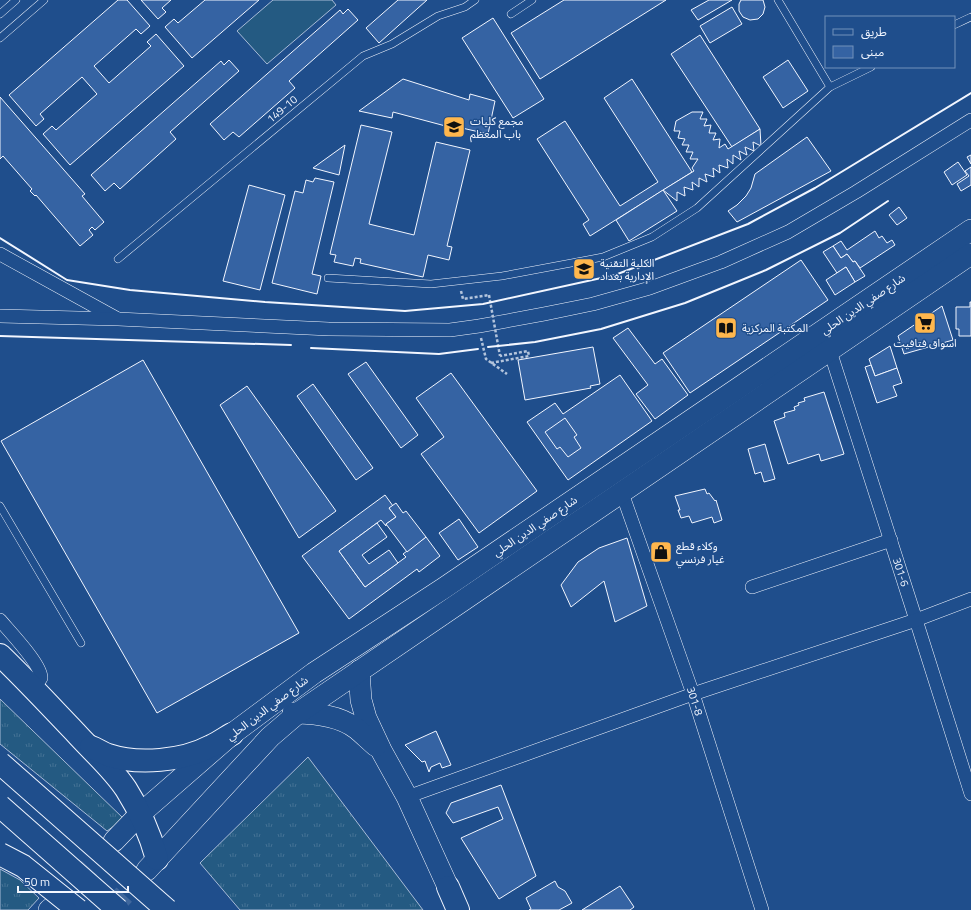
<svg xmlns="http://www.w3.org/2000/svg" width="971" height="910" font-family="'Titillium Web','Noto Sans Arabic',sans-serif">
<defs>
<pattern id="grass-tufts" width="24" height="20" patternUnits="userSpaceOnUse"><rect width="24" height="20" fill="#245a82"/><path d="M3 7l-1-3M5 7V3M7 7l1-3M15 17l-1-3M17 17v-4M19 17l1-3" fill="none" stroke="#447295"/></pattern>
</defs>
<rect width="100%" height="100%" fill="#1f4e8c"/>
<g fill="url(#grass-tufts)" stroke="#a8bbd7">
<polygon points="0,699 124,819 107,831 0,744"/>
<polygon points="308,757 423,910 240,910 200,863"/>
<polygon points="0,869 20,880 39,898 28,910 0,910"/>
</g>
<polygon fill="#245a82" stroke="#a8bbd7" points="273,0 332,0 336,5 267,64 237,31"/>
<g fill="#3563a3" stroke="#f2f6ff">
<polygon points="118,0 127,0 150,26 141,34 136,29 94,66 109,83 151,46 147,42 156,34 184,66 70,165 43,134 52,126 56,130 97,94 82,77 40,114 44,119 36,126 9,95"/>
<polygon points="141,0 171,0 162,8 166,12 158,19"/>
<polygon points="205,0 259,0 192,58 165,27 174,19 178,23"/>
<polygon points="398,0 427,0 379,43 366,28"/>
<polygon points="564,0 666,0 540,79 511,33"/>
<polygon points="709,0 732,0 698,20 691,10"/>
<polygon points="741,0 763,0 765,7 763,14 758,19 750,20 743,17 739,11 739,4"/>
<polygon points="732,7 742,24 710,43 700,26"/>
<polygon points="348,9 358,20 289,81 295,88 239,137 233,132 224,140 210,124 340,10 343,14"/>
<polygon points="493,18 544,99 513,118 462,38"/>
<polygon points="700,35 760,129 732,147 671,54"/>
<polygon points="229,60 239,71 170,132 176,139 120,189 114,183 105,191 91,175 221,61 224,65"/>
<polygon points="788,60 808,91 783,108 763,77"/>
<polygon points="403,79 469,100 470,94 495,101 488,134 462,128 463,124 455,121 453,128 393,112 392,118 359,111"/>
<polygon points="632,79 692,172 590,236 583,224 589,220 537,139 565,121 620,206 658,182 604,98"/>
<polygon points="0,97 85,194 82,196 104,222 95,230 92,227 89,230 93,235 80,246 36,195 35,196 30,191 32,189 3,156 0,159"/>
<polygon points="692,112 703,112 700,119 707,119 704,126 711,125 709,133 716,133 713,140 720,139 719,148 725,144 728,149 760,129 761,146 753,142 754,151 745,147 747,155 739,151 741,160 733,155 733,164 727,159 728,168 719,165 720,173 713,168 714,177 705,174 707,182 699,178 699,187 692,182 693,190 684,187 685,196 677,192 677,201 663,190 694,171 692,168 698,159 690,159 693,152 686,152 689,145 682,145 685,139 678,138 680,131 674,131 676,121"/>
<polygon points="361,125 392,132 369,224 414,235 436,142 470,150 447,246 452,247 449,260 428,255 423,277 360,263 361,259 355,258 353,266 334,262 336,255 330,254"/>
<polygon points="807,137 831,171 737,222 728,211 737,205 746,196 751,188 755,174"/>
<polygon points="345,145 339,175 313,168"/>
<polygon points="971,155 971,164 967,157"/>
<polygon points="958,162 967,175 952,185 944,172"/>
<polygon points="971,167 971,185 961,191 957,184 969,176 965,171"/>
<polygon points="315,178 334,182 312,274 321,276 317,294 272,283 295,191 303,193 306,180 313,182"/>
<polygon points="249,185 285,195 260,290 223,281"/>
<polygon points="663,190 677,211 629,241 616,220"/>
<polygon points="899,207 907,218 897,225 889,215"/>
<polygon points="875,231 879,238 882,236 887,243 892,240 895,245 860,268 855,261 853,262 847,254 841,258 833,246 841,241 847,250"/>
<polygon points="833,246 841,258 847,254 853,262 855,261 865,276 855,282 846,267 837,273 823,252"/>
<polygon points="801,260 828,300 690,393 663,353"/>
<polygon points="846,267 855,282 835,295 826,280"/>
<polygon points="970,302 971,302 971,336 959,336 959,329 956,329 956,307 970,307"/>
<polygon points="942,306 953,340 904,354 898,336"/>
<polygon points="628,328 655,364 662,359 688,395 655,419 636,394 648,385 613,338"/>
<polygon points="890,346 897,368 875,376 869,359"/>
<polygon points="593,347 600,384 590,386 591,388 525,400 518,360"/>
<polygon points="143,360 299,633 157,713 1,441"/>
<polygon points="366,362 418,435 401,448 348,374"/>
<polygon points="871,365 875,376 897,368 902,383 893,386 897,396 877,403 865,367"/>
<polygon points="451,373 537,491 479,533 421,454 444,437 416,398"/>
<polygon points="620,375 652,421 568,480 527,422 555,403 563,414"/>
<polygon points="313,384 373,468 356,480 297,396"/>
<polygon points="247,386 336,511 299,538 220,405"/>
<polygon points="824,392 844,454 821,461 819,454 788,464 774,421 785,417 784,413 795,410 794,407 799,405 798,403 805,401 804,398"/>
<polygon points="565,418 577,435 574,437 581,448 568,457 560,447 557,449 545,432"/>
<polygon points="765,444 775,479 764,482 761,472 755,474 748,449"/>
<polygon points="705,489 707,494 709,493 715,501 716,500 722,520 714,523 712,517 692,523 689,516 681,518 678,510 680,510 675,496"/>
<polygon points="385,495 393,506 389,508 396,517 386,524 386,526 381,520 339,551 365,587 406,557 403,554 426,537 440,556 419,572 417,569 349,619 302,556"/>
<polygon points="396,503 403,513 406,511 426,537 407,552 386,524 396,517 389,508"/>
<polygon points="459,519 478,547 458,560 439,533"/>
<polygon points="377,523 387,537 362,555 369,564 389,550 398,563 365,587 339,551"/>
<polygon points="627,538 647,606 615,622 604,581 571,607 561,585 578,562 599,548"/>
<polygon points="436,731 451,765 442,768 440,763 431,767 429,772 425,761 422,762 405,745"/>
<polygon points="501,785 536,876 499,899 461,838 503,819 498,807 453,823 446,813 451,803"/>
<polygon points="555,881 558,887 565,891 572,903 559,910 529,910 531,909 526,898"/>
<polygon points="620,886 634,907 630,910 582,910"/>
</g>
<g fill="none" stroke-linecap="round" stroke-linejoin="round">
<g stroke="#3f679d" stroke-width="21" stroke-dasharray="21 10" stroke-linecap="butt">
<polyline points="54,906 114,841"/>
<polyline points="110,910 147,870"/>
</g>
<g stroke="#f2f6ff" stroke-width="8">
<g id="lane">
<polyline points="778,0 830,87"/>
<polyline points="0,14 16,0"/>
<polyline points="511,14 532,0"/>
<polyline points="954,25 971,17"/>
<polyline points="0,38 44,0"/>
<polyline points="118,259 363,56 392,44 438,16 465,7 475,0"/>
<polyline points="328,278 431,284 502,276 603,257 652,237 697,208 830,87 871,67"/>
<polyline points="0,506 81,643"/>
</g>
</g>
<g stroke="#f2f6ff" stroke-width="14">
<g id="street">
<polyline points="0,254 116,318"/>
<polyline points="0,316 118,319 329,329 450,330 479,326 544,314 593,304 650,288 721,262 788,232 856,192 971,120"/>
<polyline points="830,351 916,620 971,794"/>
<polyline points="622,493 693,694 762,910"/>
<polyline points="752,587 891,540"/>
<path d="M0 620C9 631 42 665 41 678L34 688"/>
<polyline points="407,797 693,694 916,620 971,599"/>
</g>
</g>
<g stroke="#f2f6ff" stroke-width="22">
<g id="primary">
<polyline points="359,671 361,700 366,718 381,750 407,797 448,887"/>
<path d="M293 713C314 713 339 715 357 729 363 734 369 740 376 746"/>
<polyline points="114,841 140,814 232,734 314,673 444,588 971,230"/>
<polyline points="147,870 270,737 298,713 971,254"/>
<polyline points="49,910 54,906"/>
</g>
</g>
<g stroke="#f2f6ff" stroke-width="24">
<g id="highway">
<path d="M0 655C26 680 50 706 75 732 92 751 112 768 126 789 140 811 150 834 157 859"/>
<path d="M91 747C97 749 102 753 108 755 138 765 183 761 211 746 218 743 225 738 232 734"/>
<polyline points="448,887 458,910"/>
</g>
</g>
<g stroke="#b3c4dc" stroke-width="2.5" stroke-dasharray="3 2" stroke-linecap="butt">
<polyline points="461,291 463,299 489,295"/>
<polyline points="481,338 486,359 507,374"/>
<polyline points="491,363 529,356 528,351 500,356"/>
</g>
<use href="#lane" stroke="#1f4e8c" stroke-width="7"/>
<use href="#street" stroke="#1f4e8c" stroke-width="13"/>
<use href="#primary" stroke="#1f4e8c" stroke-width="21"/>
<use href="#highway" stroke="#1f4e8c" stroke-width="22"/>
<g stroke="#f2f6ff" stroke-width="24" stroke-linecap="butt">
<g id="highway-bridge">
<polyline points="0,763 167,910"/>
<polyline points="0,806 118,910"/>
<polyline points="0,854 23,866 78,910"/>
</g>
</g>
<polyline stroke="#b3c4dc" stroke-width="2.5" stroke-dasharray="3 2" stroke-linecap="butt" points="489,295 500,356"/>
<use href="#highway-bridge" stroke="#1f4e8c" stroke-width="22"/>
<g stroke="#f2f6ff" stroke-width="2">
<polyline points="0,238 67,280 130,290 265,302 405,311 483,304 615,275 748,224 815,188 971,93"/>
<polyline points="0,336 291,345"/>
<polyline points="488,347 535,342 601,329 685,303 766,270 840,233 888,201"/>
<polyline points="311,348 439,354 478,349"/>
</g>
</g>
<defs>
<g id="university-square" transform="scale(1.15)"><rect x="-9" y="-9" width="18" height="18" rx="4" fill="#ffb74d" stroke="#1f4e8c"/><path d="M0-5L7-2L0 1L-7-2ZM-4 1L0 2.5L4 1V4Q0 6-4 4Z" fill="#111"/></g>
<g id="supermarket-square" transform="scale(1.15)"><rect x="-9" y="-9" width="18" height="18" rx="4" fill="#ffb74d" stroke="#1f4e8c"/><path d="M-6-5.5h2.5l.6 2H6L4.5 2H-2.5L-4.4-4H-6ZM-1.5 3.2a1.3 1.3 0 1 0 .1 0ZM3 3.2a1.3 1.3 0 1 0 .1 0Z" fill="#111"/></g>
<g id="library-square" transform="scale(1.15)"><rect x="-9" y="-9" width="18" height="18" rx="4" fill="#ffb74d" stroke="#1f4e8c"/><path d="M-6-4Q-3-5.5-.7-3.5V5Q-3 3-6 4ZM6-4Q3-5.5 .7-3.5V5Q3 3 6 4Z" fill="#111"/></g>
<g id="shop-square" transform="scale(1.15)"><rect x="-9" y="-9" width="18" height="18" rx="4" fill="#ffb74d" stroke="#1f4e8c"/><path d="M-5-2.5h2.3a2.7 3.5 0 0 1 5.4 0H5L5.5 6h-11ZM-1.5-2.5h3a1.5 2.3 0 0 0-3 0Z" fill="#111"/></g>
</defs>
<g fill-rule="evenodd">
<use href="#university-square" x="454" y="127"/>
<use href="#university-square" x="584" y="269"/>
<use href="#supermarket-square" x="925" y="323"/>
<use href="#library-square" x="726" y="328"/>
<use href="#shop-square" x="661" y="552"/>
</g>
<g text-anchor="middle" stroke-width="3" stroke-linejoin="round" paint-order="stroke">
<g font-size="11" fill="#f2f6ff" stroke="#1f4e8c">
<text transform="translate(282 109) rotate(-40)" y="4">149-10</text>
<text transform="translate(863 304) rotate(-34)" y="4">شارع صفي الدين الحلي</text>
<text transform="translate(535 526) rotate(-34)" y="4">شارع صفي الدين الحلي</text>
<text transform="translate(901 572) rotate(72)" y="4">301-6</text>
<text transform="translate(695 701) rotate(72)" y="4">301-8</text>
<text transform="translate(267 708) rotate(-37)" y="4">شارع صفي الدين الحلي</text>
</g>
<g font-size="11" fill="#f2f6ff" stroke="#1f4e8c" text-anchor="start">
<text x="470" y="125">مجمع كليات<tspan x="470" dy="13">باب المعظم</tspan></text>
<text x="600" y="267">الكلية التقنية<tspan x="600" dy="13">الإدارية بغداد</tspan></text>
<text x="742" y="332">المكتبة المركزية</text>
<text x="925" y="347" text-anchor="middle">اسواق فتافيت</text>
<text x="676" y="550">وكلاء قطع<tspan x="676" dy="13">غيار فرنسي</tspan></text>
</g>
</g>
<rect x="825" y="16" width="130" height="52" fill="#1f4e8c" stroke="#7391ba"/>
<rect x="833" y="29" width="20" height="6" fill="#1f4e8c" stroke="#7391ba"/>
<text x="861" y="36" font-size="12" fill="#f2f6ff">طريق</text>
<rect x="833" y="46" width="20" height="12" fill="#3563a3" stroke="#7391ba"/>
<text x="861" y="56" font-size="12" fill="#f2f6ff">مبنى</text>
<path d="M18 886v6h110v-6" fill="none" stroke="#f2f6ff" stroke-width="2"/>
<text x="24" y="886" font-size="12" fill="#f2f6ff" stroke="#1f4e8c" stroke-width="3" paint-order="stroke">50 m</text>
</svg>
